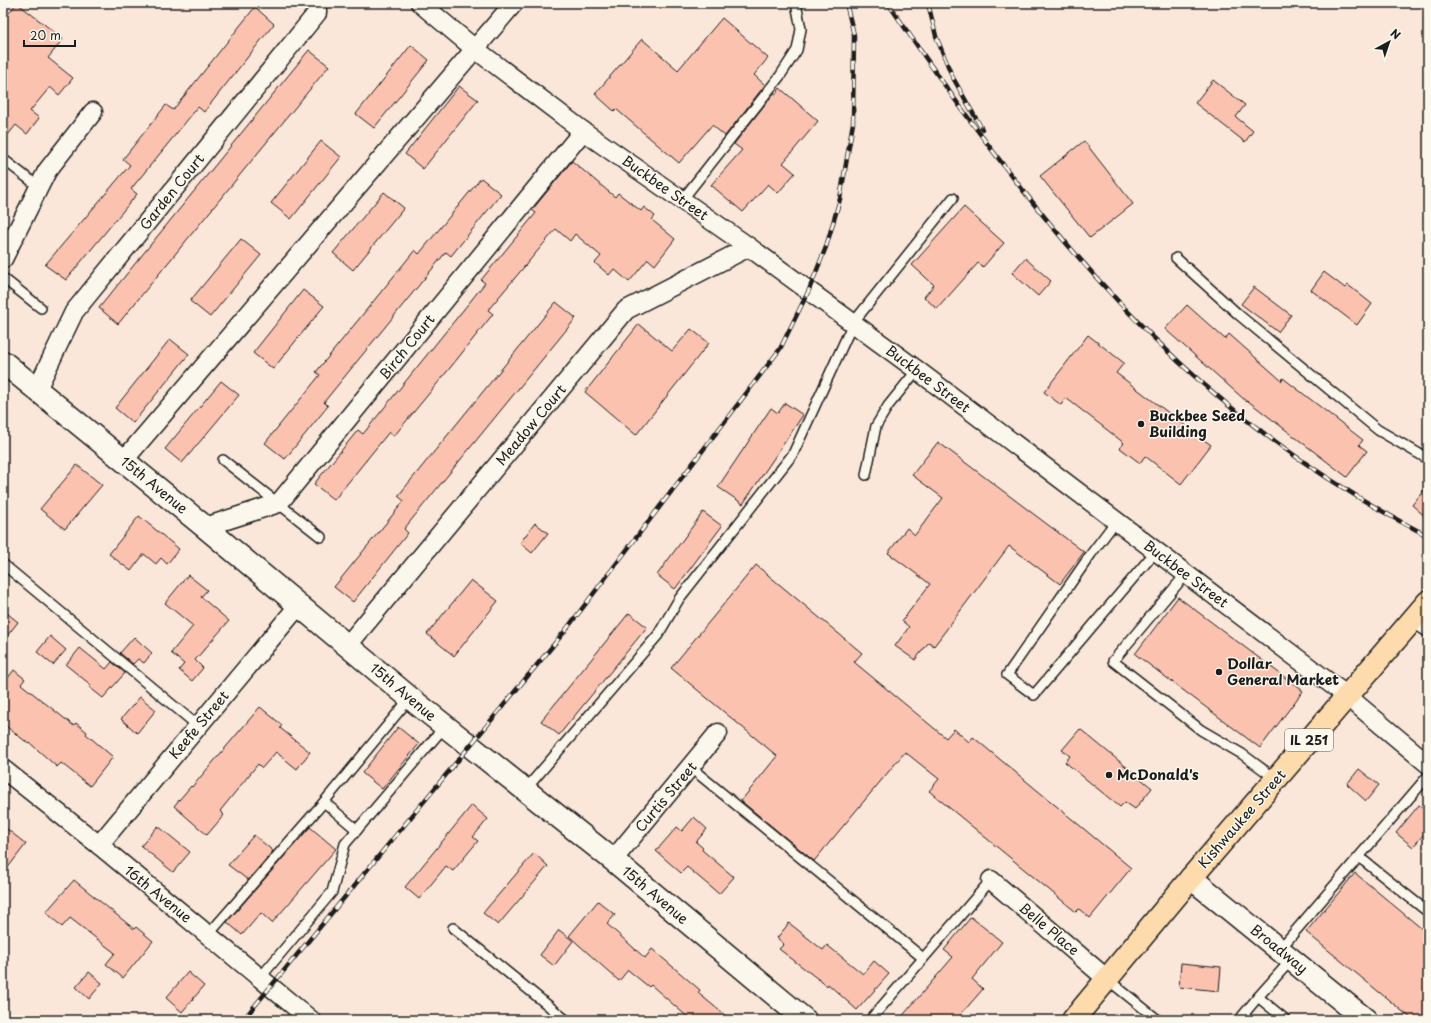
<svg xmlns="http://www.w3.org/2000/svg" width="1431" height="1023" font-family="'Playpen Sans',sans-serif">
<rect width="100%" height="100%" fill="#fbe7da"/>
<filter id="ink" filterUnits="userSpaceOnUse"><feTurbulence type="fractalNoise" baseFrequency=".025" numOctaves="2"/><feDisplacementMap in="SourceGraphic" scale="8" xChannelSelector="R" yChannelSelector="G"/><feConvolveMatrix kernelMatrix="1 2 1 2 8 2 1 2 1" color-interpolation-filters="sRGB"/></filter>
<g filter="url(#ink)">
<g fill="#fbc2b0" stroke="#1c1c1c">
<polygon points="17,3 63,39 48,58 73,78 59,95 50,87 30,111 39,118 27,134 16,125 3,141 3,20"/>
<polygon points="255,7 274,24 204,112 198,107 131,189 137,194 66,280 45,265 130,165 123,159 166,105 173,110"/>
<polygon points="722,18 768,58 754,75 765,85 725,136 712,125 679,163 616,109 614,111 595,94 642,39 678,70"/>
<polygon points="411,45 429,60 374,128 356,114"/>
<polygon points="309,50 329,66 118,324 99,308"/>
<polygon points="1213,80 1245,105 1236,117 1253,131 1245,142 1195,103"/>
<polygon points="459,86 478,100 423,169 405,154"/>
<polygon points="780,88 818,121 783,163 795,173 778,193 768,184 743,212 711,185 742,150 734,144 774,93 776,94"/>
<polygon points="321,141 341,157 291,219 271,203"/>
<polygon points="1084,141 1133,204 1090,238 1040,176"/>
<polygon points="572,161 615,197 618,193 641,211 644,207 655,216 652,220 675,239 655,265 648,259 629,282 614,269 609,275 595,263 601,256 575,234 570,241 556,229 488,310 493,314 450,368 394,436 389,432 334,500 314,484 358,430 363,434 485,283 481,280 536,213 532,210"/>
<polygon points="481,178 501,194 451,256 446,252 324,402 328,406 285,459 265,443 320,375 316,372 415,250 419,254"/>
<polygon points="384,192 404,208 353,270 333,253"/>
<polygon points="964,207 1004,243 983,267 978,263 937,309 924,297 934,285 912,265"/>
<polygon points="241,239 261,255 210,317 190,301"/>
<polygon points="1025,258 1051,281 1038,296 1012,273"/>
<polygon points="1324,272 1345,288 1348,285 1372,304 1357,325 1311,290"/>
<polygon points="1254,287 1291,315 1278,332 1241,304"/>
<polygon points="303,290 324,306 273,369 253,353"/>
<polygon points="556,302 576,318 404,529 408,533 353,602 334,587 404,501 398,496"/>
<polygon points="1187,305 1225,339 1229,334 1282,381 1283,378 1363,440 1359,445 1367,451 1347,477 1248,401 1247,402 1165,329"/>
<polygon points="639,324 672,351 691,329 709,343 636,435 585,392"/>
<polygon points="1088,335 1124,363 1116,373 1211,445 1181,484 1145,456 1140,463 1120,448 1124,443 1066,398 1061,405 1044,392"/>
<polygon points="170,339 189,354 133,423 115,408"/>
<polygon points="221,381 239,395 182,463 165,449"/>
<polygon points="785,403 803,415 743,504 718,487 771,408 778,413"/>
<polygon points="938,442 1084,552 1060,584 1009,546 934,646 929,642 915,660 895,646 909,627 902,621 930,584 888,553 907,528 915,535 943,498 912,475"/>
<polygon points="77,465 102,485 65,529 40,509"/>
<polygon points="1428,485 1428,519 1412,505"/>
<polygon points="703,512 722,526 675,589 657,575"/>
<polygon points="139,516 179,549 167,564 161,558 156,564 144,554 131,571 109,554"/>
<polygon points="535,523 548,533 532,553 520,543"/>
<polygon points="756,565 862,653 854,662 946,738 954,729 969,742 973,737 1131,868 1090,918 1079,909 1076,912 929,791 939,779 905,752 814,861 741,801 777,756 671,668"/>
<polygon points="188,575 207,590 201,597 229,621 195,660 203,668 192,681 179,670 184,664 171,653 193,626 165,603"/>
<polygon points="471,580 498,601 454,656 427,634"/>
<polygon points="1178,597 1303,691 1260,748 1135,654"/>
<polygon points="3,610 18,622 3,641"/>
<polygon points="629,613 647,627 559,735 541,721"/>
<polygon points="50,636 66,650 53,665 37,652"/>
<polygon points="134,637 152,653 144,663 138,659 133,664 120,653"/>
<polygon points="80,648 106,669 112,662 125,673 103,698 89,687 91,685 66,665"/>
<polygon points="14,670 25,679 21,684 74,726 76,723 87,732 86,734 113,757 90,786 61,763 57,767 30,743 29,744 3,724 3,684"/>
<polygon points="140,697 156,710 137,733 121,719"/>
<polygon points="260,707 282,725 280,728 310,752 297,769 276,752 262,768 258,764 220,811 224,815 207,835 174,806 191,786 192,787"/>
<polygon points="398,727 419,744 382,789 362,773"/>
<polygon points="1080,729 1152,788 1135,809 1125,802 1120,807 1065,762 1070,756 1062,750"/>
<polygon points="1359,769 1379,785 1366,801 1347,784"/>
<polygon points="472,805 488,819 473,837 478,841 453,871 446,866 419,899 405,887"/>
<polygon points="1419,805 1428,812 1428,829 1413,847 1396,833"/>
<polygon points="694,817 707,829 696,842 703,848 702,850 734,877 719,894 687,867 681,873 656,851 677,827 682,831"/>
<polygon points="3,826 26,844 3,874"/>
<polygon points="158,826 190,852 173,872 141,846"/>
<polygon points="310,827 336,849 272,923 261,913 242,935 227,922"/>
<polygon points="254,835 273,851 248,880 228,865"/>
<polygon points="534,853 548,866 498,925 483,913"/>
<polygon points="1355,873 1428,934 1428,1020 1413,1020 1306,932"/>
<polygon points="74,880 134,929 136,927 153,941 123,978 106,964 115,953 70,918 62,927 46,912"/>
<polygon points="598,901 615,915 607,924 645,958 652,949 700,990 698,993 731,1020 691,1020 651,985 649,987 628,970 619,981 569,936"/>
<polygon points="971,917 1002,942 972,979 983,989 956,1020 899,1020 953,957 944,950"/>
<polygon points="789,923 823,950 827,945 863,974 874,961 889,974 857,1010 828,984 827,986 779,949 784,944 777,938"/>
<polygon points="559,930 573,941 554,966 540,955"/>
<polygon points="1181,963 1221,967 1219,991 1179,987"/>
<polygon points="89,972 102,983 89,999 76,987"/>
<polygon points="188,972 204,986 182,1012 166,998"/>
</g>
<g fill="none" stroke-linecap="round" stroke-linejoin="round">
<g stroke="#1c1c1c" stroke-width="12">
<g id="lane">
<polyline points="3,159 39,187"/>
<polyline points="682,200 780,76 797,50 801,29 796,3"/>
<polyline points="1176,258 1239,315 1378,430 1428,459"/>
<polyline points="3,278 41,308"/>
<polyline points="223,460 321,537"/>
<polyline points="866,475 876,426 888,406 917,370"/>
<polyline points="1116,521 1091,554 1007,675 1034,695 1156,551"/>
<polyline points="3,564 198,726"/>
<polyline points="1186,574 1113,661 1201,730 1242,754 1276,779"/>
<polyline points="690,767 923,958"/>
<polyline points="525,790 658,635 679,599 793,454 853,323 953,198"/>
<polyline points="324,802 357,830"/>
<polyline points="1359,857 1428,912"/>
<polyline points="453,928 566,1020"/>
<polyline points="208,935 324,802 410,698"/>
<polyline points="1280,949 1428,776"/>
<polyline points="260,978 332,892 345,844 445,726"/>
<polyline points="1107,979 1158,1020"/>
<polyline points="870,1020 991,880"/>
<polyline points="1239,1020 1258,997"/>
<polyline points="1286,1020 1258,997 1291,960"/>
</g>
</g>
<g stroke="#1c1c1c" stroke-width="21">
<g id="street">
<polyline points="420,3 475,49 583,131 749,247 917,370 1347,696 1428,764"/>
<polyline points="3,259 47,171 93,112"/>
<polyline points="37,389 74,312 317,13 317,3"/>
<polyline points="124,460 514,3"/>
<polyline points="205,527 279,503 583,131"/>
<polyline points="1415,619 1428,627"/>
<polyline points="347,646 626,310 749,247"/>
<polyline points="3,769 99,845 311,1020"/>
<polyline points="99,845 299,605"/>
<polyline points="613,860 718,733"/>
<polyline points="991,880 1107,979"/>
</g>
</g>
<g stroke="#1c1c1c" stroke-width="25">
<g id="secondary">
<polyline points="3,362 205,527 410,698 613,860 805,1020"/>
<polyline points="1191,878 1366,1020"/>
</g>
</g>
<g stroke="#1c1c1c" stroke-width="25">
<polyline id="primary" points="1073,1020 1191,878 1428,602"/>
</g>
<use href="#lane" stroke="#fbf7ec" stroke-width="9"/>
<use href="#street" stroke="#fbf7ec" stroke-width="18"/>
<use href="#secondary" stroke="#fbf7ec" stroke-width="22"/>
<use href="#primary" stroke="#fedbac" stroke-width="22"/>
<g stroke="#1c1c1c" stroke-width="4.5">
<g id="rail">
<path d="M888 3C973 129 1067 258 1179 362 1253 431 1338 490 1428 536"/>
<polyline points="928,3 936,36 952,76 982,129"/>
<polyline points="243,1020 565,631 780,349 809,290 826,247 840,199 853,123 854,35 846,3"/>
</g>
</g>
<use href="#rail" stroke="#fbf7ec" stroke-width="3" stroke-dasharray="9" stroke-linecap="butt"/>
</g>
</g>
<g fill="#1c1c1c" stroke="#fbf7ec" stroke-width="1.5">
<circle cx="1141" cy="424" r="4"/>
<circle cx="1219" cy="672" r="4"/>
<circle cx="1109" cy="775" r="4"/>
</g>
<g text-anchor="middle" stroke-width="3" stroke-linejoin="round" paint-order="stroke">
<rect fill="#fbf7ec" stroke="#5f5e5a" stroke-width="1" x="1285" y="729" width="48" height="22" rx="3"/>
<g font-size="13" font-weight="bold" fill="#1c1c1c">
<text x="1309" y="745">IL 251</text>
</g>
<g font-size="14" fill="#1c1c1c" stroke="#fbf7ec">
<text transform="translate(665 188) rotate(35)" y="5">Buckbee Street</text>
<text transform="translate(172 192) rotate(-51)" y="5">Garden Court</text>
<text transform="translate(407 347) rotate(-51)" y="5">Birch Court</text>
<text transform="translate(928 379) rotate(37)" y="5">Buckbee Street</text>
<text transform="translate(531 425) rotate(-50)" y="5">Meadow Court</text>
<text transform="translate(154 485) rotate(39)" y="5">15th Avenue</text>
<text transform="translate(1186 574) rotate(37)" y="5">Buckbee Street</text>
<text transform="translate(403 692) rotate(40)" y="5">15th Avenue</text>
<text transform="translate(199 725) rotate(-50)" y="5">Keefe Street</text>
<text transform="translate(666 797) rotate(-50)" y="5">Curtis Street</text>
<text transform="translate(1242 819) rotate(-49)" y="5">Kishwaukee Street</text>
<text transform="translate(158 894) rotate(39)" y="5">16th Avenue</text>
<text transform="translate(655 895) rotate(40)" y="5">15th Avenue</text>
<text transform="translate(1049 929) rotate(40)" y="5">Belle Place</text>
<text transform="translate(1279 949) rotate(39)" y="5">Broadway</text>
</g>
<g font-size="14" font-weight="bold" fill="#1c1c1c" stroke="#fbf7ec" text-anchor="start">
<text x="1149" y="421">Buckbee Seed<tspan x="1149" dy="16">Building</tspan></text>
<text x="1227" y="669">Dollar<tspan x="1227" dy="16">General Market</tspan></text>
<text x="1117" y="780">McDonald's</text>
</g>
</g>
<rect width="1431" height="1023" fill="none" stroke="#fbf7ec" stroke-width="16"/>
<rect x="8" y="8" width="1415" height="1007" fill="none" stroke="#1c1c1c" stroke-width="1.5" filter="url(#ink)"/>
<g transform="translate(1389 42) rotate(40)" stroke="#fbf7ec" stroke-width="3" paint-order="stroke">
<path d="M0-3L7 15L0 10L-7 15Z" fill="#1c1c1c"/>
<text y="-6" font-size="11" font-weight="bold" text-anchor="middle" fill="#1c1c1c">N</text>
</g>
<path d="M24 40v6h51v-6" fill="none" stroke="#1c1c1c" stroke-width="2"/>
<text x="30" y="40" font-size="12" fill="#1c1c1c" stroke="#fbf7ec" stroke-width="3" paint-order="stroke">20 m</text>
</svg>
